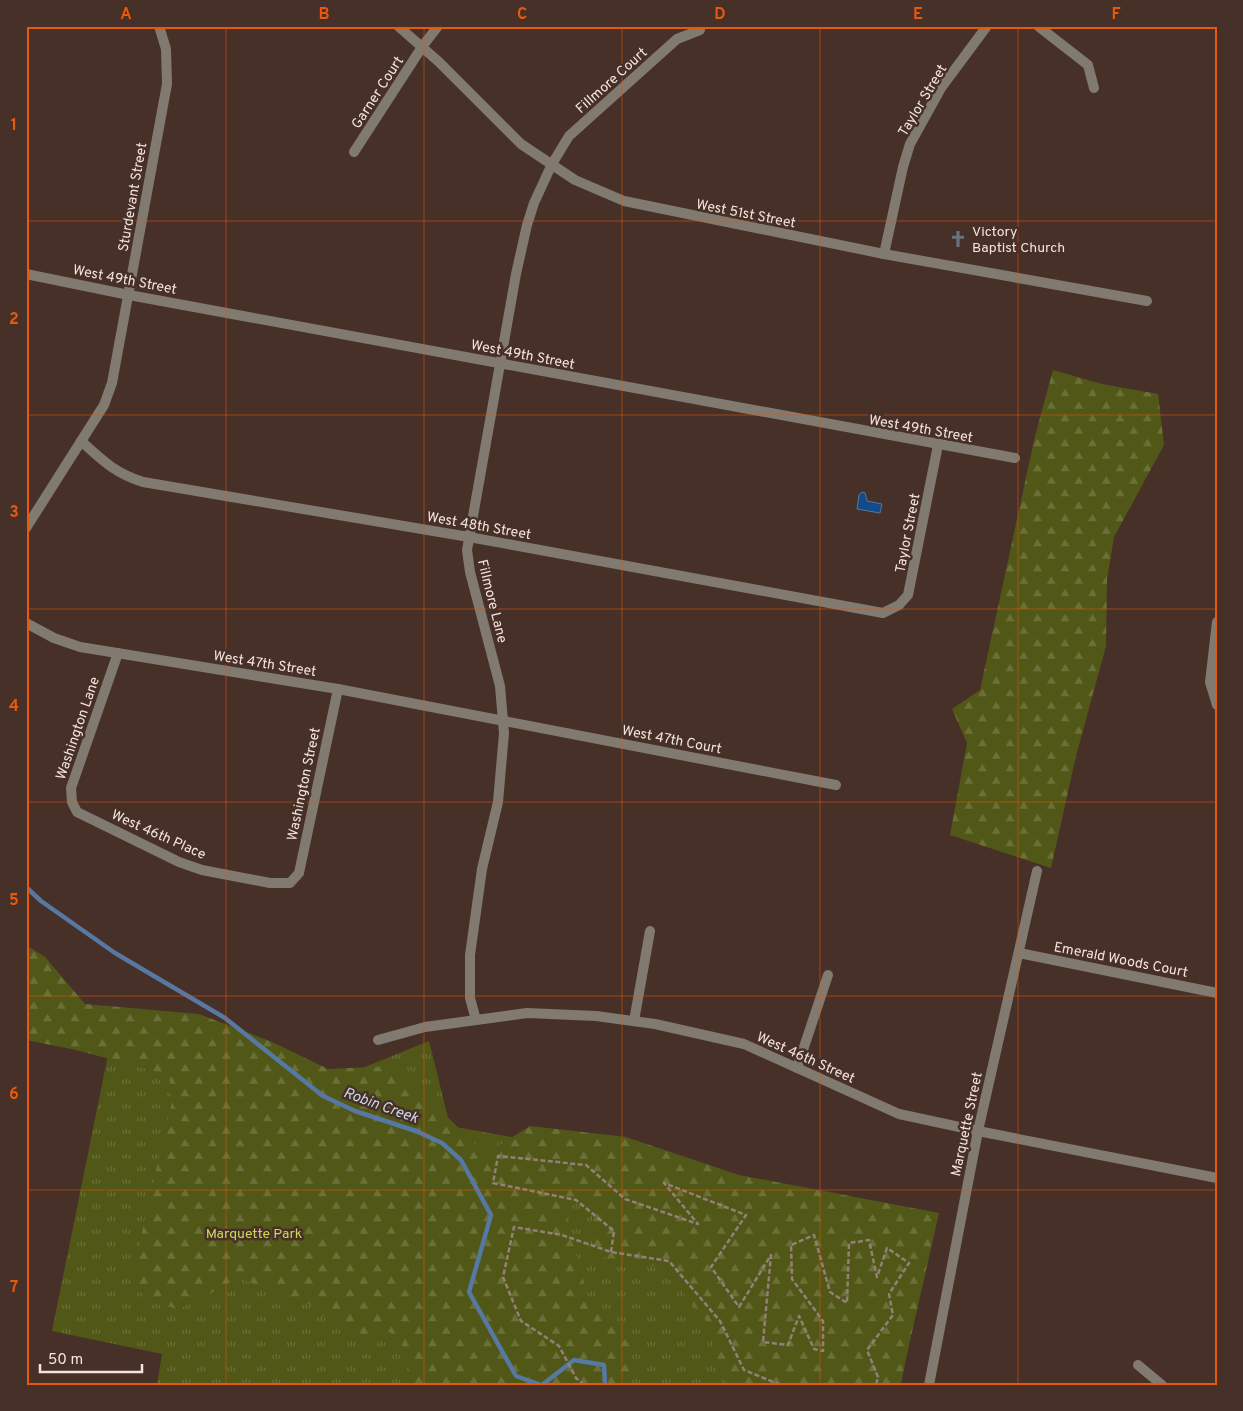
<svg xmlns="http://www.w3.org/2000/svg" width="1243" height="1411" font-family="Overpass,sans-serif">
<defs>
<pattern id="grass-tufts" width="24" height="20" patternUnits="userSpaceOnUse" patternTransform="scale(1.25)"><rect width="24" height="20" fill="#515817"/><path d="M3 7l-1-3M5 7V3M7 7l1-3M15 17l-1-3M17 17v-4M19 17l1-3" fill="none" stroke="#6a7038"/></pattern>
<pattern id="forest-firs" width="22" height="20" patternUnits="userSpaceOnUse" patternTransform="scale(1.25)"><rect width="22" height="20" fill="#515817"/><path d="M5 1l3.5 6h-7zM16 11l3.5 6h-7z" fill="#6a7038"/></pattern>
</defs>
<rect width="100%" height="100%" fill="#473027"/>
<polygon fill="url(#grass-tufts)" points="429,1041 450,1126 932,1213 901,1385 157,1385 162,1354 52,1331 109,1050 308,1090"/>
<g fill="url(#forest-firs)">
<polygon points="1053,370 1102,384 1158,394 1164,445 1114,537 1107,580 1106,646 1076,756 1051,868 950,835 967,743 952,709 980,690 1035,436"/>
<polygon points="26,945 45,957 85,1004 199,1014 272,1042 328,1069 396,1066 485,1154 530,1126 626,1137 739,1175 939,1213 900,1385 729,1385 723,1377 706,1321 663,1268 627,1260 599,1257 591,1234 597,1204 580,1195 569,1207 568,1226 590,1303 623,1325 632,1337 632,1385 407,1385 409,1353 390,1332 352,1340 309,1304 238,1278 195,1302 177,1309 146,1299 135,1284 143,1226 172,1102 169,1075 76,1050 26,1040"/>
</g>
<polygon fill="#124a8a" stroke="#5678a3" points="862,492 865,493 867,501 882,504 880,513 857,509 859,495"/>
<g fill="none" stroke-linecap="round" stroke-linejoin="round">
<g stroke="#5678a3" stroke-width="4.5">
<polyline points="26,887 41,901 115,953 225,1018 323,1096 355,1111 416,1131 442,1143 461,1160 491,1215 469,1292 516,1376 541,1385"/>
<polyline points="542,1385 574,1360 604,1365 605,1385"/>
</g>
<g stroke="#938078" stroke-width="2.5" stroke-dasharray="5 2.5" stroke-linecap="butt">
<polyline points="611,1252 614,1231 576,1200 493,1183 498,1156 586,1165 625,1199 698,1224 664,1183 746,1215 711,1267 739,1307 771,1255 763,1342 788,1345 799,1316 814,1349 823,1351 823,1321 792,1279 791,1245 814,1235 830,1292 847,1303 849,1243 869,1240 877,1277 887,1248 909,1263 889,1294 893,1315 867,1350 878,1377 876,1385"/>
<polyline points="584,1385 576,1378 559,1346 521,1321 503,1277 514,1227 562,1235 611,1252 669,1261 720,1321 744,1370 781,1385"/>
</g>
<g stroke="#807a70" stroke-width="10">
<polyline points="398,26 439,62 521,144 575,180 624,201 884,254 1147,301"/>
<polyline points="1038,26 1088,65 1094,88"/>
<polyline points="354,152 422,47 438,26"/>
<polyline points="884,254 903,167 910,144 941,88 987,26"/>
<polyline points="26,274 129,295 1015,458"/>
<path d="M81 441C103 461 115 473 143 482L469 537 883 613 899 605 908 595 938 445"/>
<polyline points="26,528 104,405 112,383 167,84 166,49 159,26"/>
<polyline points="1217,622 1210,682 1217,705"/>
<polyline points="26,623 54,638 80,647 338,689 836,785"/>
<polyline points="118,653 71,788 72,802 77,812 179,862 202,870 270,883 290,883 299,873 338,689"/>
<polyline points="1019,953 1217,993"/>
<polyline points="476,1020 470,998 470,955 482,869 498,802 504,733 500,686 470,572 467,550 516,274 527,225 534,203 552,164 569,136 677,39 700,30"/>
<polyline points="634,1021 650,931"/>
<polyline points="378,1040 425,1027 527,1013 596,1016 655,1024 744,1044 899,1114 978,1131 1037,871"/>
<polyline points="797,1068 828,975"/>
<polyline points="1138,1365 1162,1385"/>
</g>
<polyline stroke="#807a70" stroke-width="10" points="929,1385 978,1131 1217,1178"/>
</g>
<path fill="none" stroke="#e8590c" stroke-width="1" stroke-opacity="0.55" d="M226 26V1385M424 26V1385M622 26V1385M820 26V1385M1018 26V1385M26 221H1217M26 415H1217M26 609H1217M26 802H1217M26 996H1217M26 1190H1217"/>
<defs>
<g id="church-bare" transform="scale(1.35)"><path d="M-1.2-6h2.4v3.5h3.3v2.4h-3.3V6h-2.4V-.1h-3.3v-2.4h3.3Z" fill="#6b7280" stroke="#473027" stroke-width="2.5" paint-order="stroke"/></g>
</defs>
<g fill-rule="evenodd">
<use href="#church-bare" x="958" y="239"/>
</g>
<g text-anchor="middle" stroke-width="5" stroke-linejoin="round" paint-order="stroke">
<g font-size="14" fill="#f3e4de" stroke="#473027">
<text transform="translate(611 80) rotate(-42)" y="5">Fillmore Court</text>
<text transform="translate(377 92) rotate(-57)" y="5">Garner Court</text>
<text transform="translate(922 100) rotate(-59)" y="5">Taylor Street</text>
<text transform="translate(132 197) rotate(-80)" y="5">Sturdevant Street</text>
<text transform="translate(746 213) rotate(11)" y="5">West 51st Street</text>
<text transform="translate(125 279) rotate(11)" y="5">West 49th Street</text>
<text transform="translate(523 354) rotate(11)" y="5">West 49th Street</text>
<text transform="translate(921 428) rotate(10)" y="5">West 49th Street</text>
<text transform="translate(479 525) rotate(10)" y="5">West 48th Street</text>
<text transform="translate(907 533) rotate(-79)" y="5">Taylor Street</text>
<text transform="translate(493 601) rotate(76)" y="5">Fillmore Lane</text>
<text transform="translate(265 663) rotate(9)" y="5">West 47th Street</text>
<text transform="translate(77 728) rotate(-71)" y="5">Washington Lane</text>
<text transform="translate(672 739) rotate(11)" y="5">West 47th Court</text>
<text transform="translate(303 784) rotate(-78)" y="5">Washington Street</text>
<text transform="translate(159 834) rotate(24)" y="5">West 46th Place</text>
<text transform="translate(1121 959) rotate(11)" y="5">Emerald Woods Court</text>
<text transform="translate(806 1057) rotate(24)" y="5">West 46th Street</text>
<text transform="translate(966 1124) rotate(-78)" y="5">Marquette Street</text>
</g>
<g font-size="14" fill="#f3e4de" stroke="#473027" text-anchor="start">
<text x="972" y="236">Victory<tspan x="972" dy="16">Baptist Church</tspan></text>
</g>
<g font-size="14" fill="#cada5b" stroke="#473027">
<text x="254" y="1238">Marquette Park</text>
</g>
<g font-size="15" font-style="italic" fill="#cbd9ec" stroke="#473027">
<text transform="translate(381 1105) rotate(20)" y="5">Robin Creek</text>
</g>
</g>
<rect width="1243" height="1411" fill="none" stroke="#473027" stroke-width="55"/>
<path d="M40 1364v8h102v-8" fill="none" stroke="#f3e4de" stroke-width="2.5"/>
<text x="48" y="1364" font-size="15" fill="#f3e4de" stroke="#473027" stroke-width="4" paint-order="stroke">50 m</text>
<rect x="28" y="28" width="1188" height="1356" fill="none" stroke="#e8590c" stroke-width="2"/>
<g font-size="16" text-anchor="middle" font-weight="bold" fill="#e8590c">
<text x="126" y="19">A</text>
<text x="324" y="19">B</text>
<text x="522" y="19">C</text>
<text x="720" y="19">D</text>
<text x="918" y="19">E</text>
<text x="1116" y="19">F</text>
<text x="14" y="130">1</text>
<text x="14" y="324">2</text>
<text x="14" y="517">3</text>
<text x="14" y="711">4</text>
<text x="14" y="905">5</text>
<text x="14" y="1099">6</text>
<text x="14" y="1292">7</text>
</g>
</svg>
